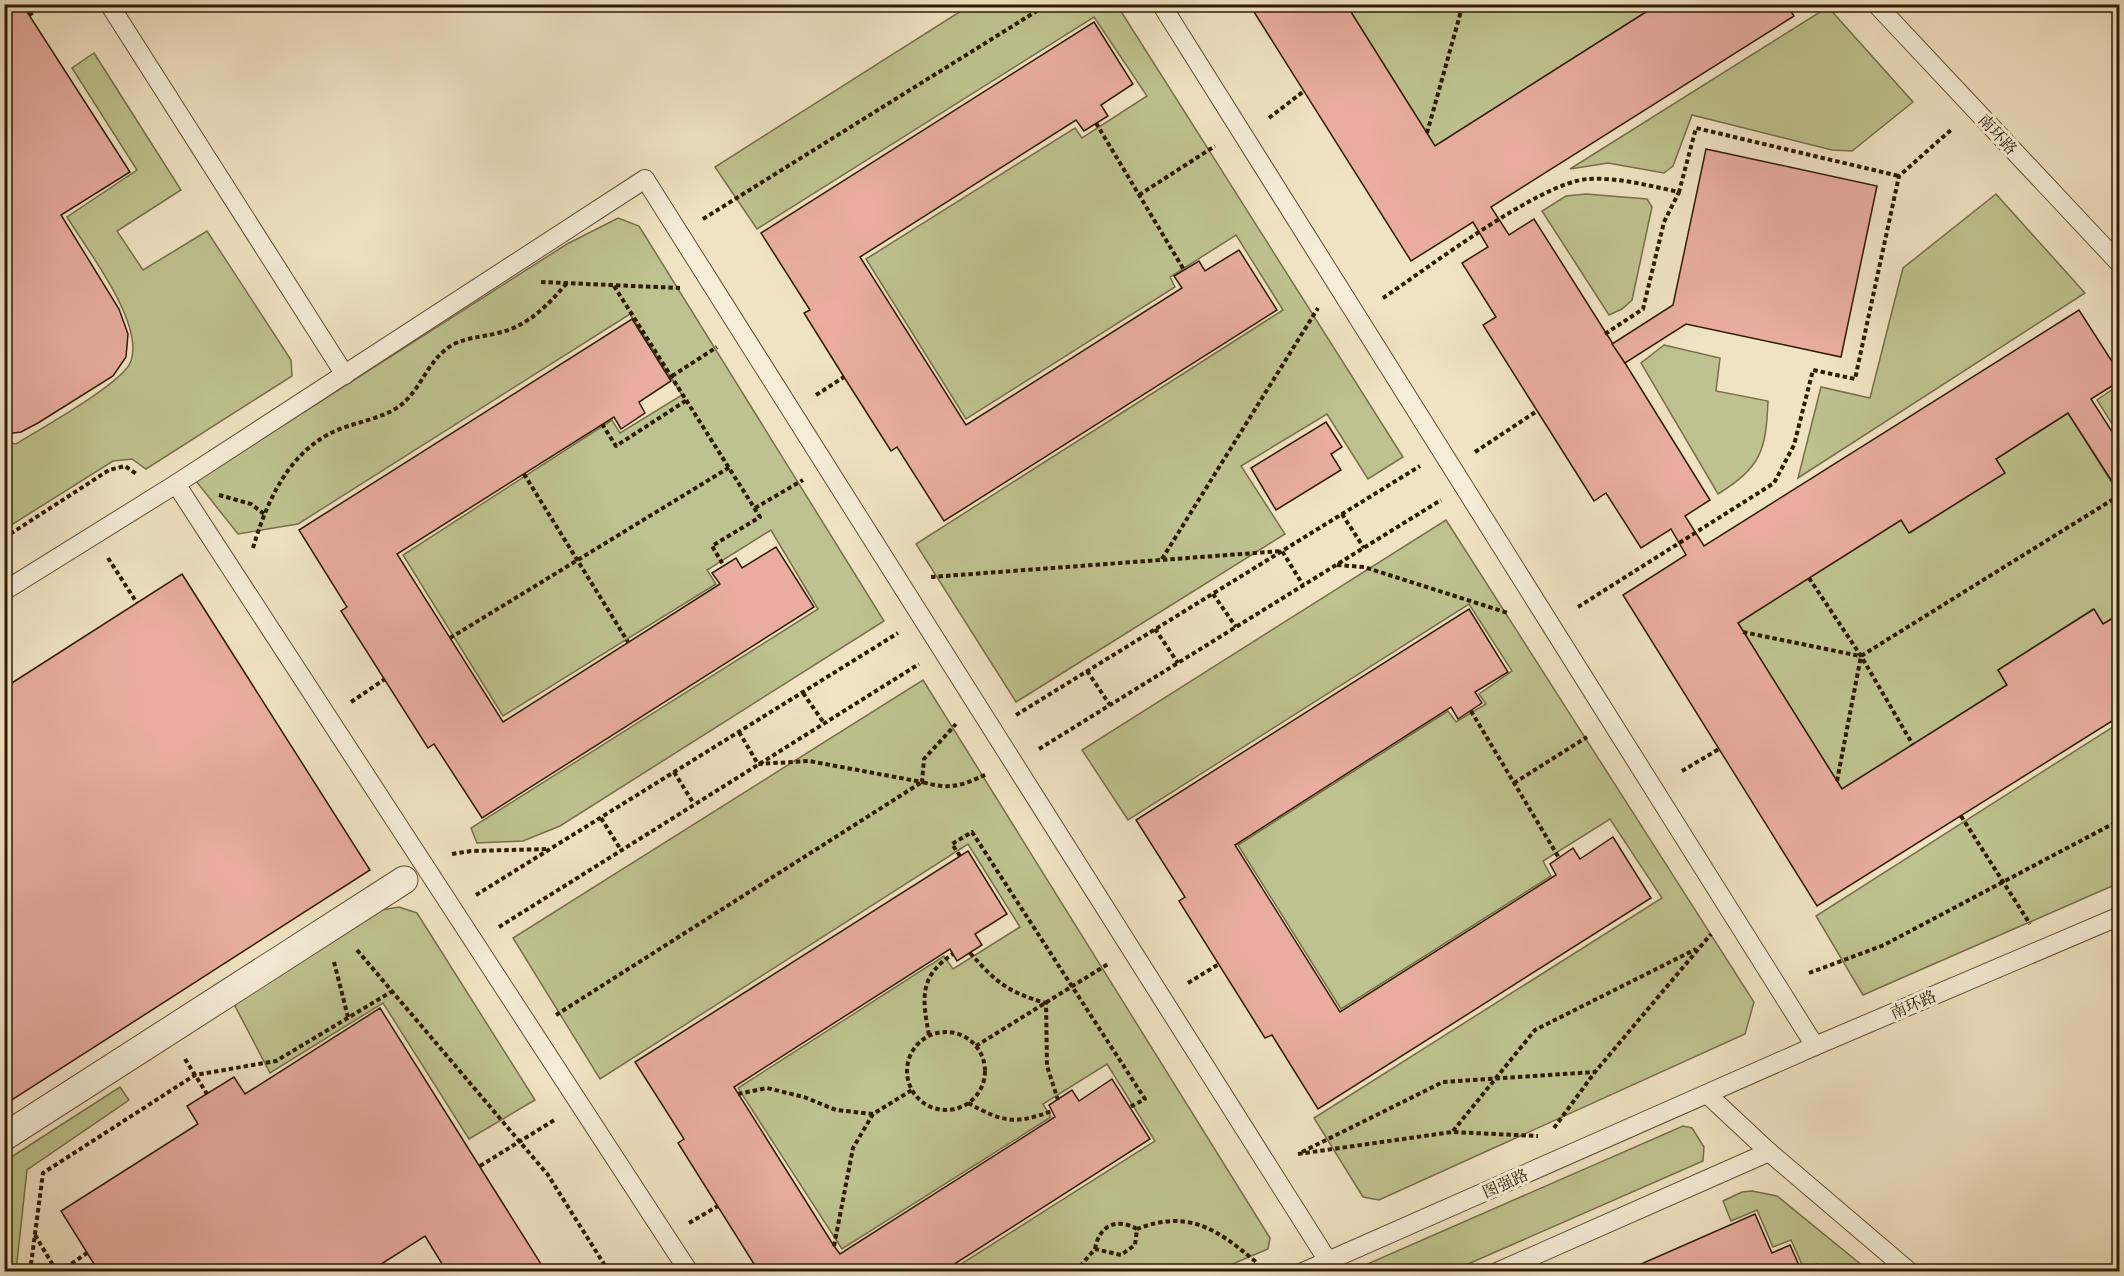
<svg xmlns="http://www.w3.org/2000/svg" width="2124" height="1276" font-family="Alegreya,'Noto Serif SC',serif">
<rect width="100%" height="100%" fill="#f0e3c3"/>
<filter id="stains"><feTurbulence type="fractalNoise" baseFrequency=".00333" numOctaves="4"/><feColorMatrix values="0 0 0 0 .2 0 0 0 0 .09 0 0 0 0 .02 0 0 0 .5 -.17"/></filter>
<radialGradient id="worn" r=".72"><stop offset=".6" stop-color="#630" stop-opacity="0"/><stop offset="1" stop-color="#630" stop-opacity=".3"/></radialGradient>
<g fill="#bec290" stroke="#766f49" stroke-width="1.5">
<polygon points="972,4 1117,5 1403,457 1368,479 1327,414 1241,466 1285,534 1016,702 916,544 1283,310 1236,235 1170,277 1175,287 966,419 866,259 1075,128 1082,138 1147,96 1094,17 757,229 715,167"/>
<polygon points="1641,4 1646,12 1435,146 1346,5"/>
<polygon points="1828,7 1913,102 1852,151 1832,150 1692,115 1673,166 1664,173 1608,163 1570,169"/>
<path d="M94 53 181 190 117 231 143 270 207 231 291 360 292 376 146 469 132 459 113 461 5 529V442L16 444C38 430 124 383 131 361 144 322 87 250 67 217L137 170 72 68Z"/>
<polygon points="1586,194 1647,199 1652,207 1632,300 1622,309 1609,315 1542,211 1566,196"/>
<polygon points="1996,194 2085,293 1798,478 1821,387 1870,398 1903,268"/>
<polygon points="618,218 639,226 884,621 560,826 523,841 477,843 471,828 818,609 771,530 707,570 716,584 503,716 403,555 612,420 620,433 682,395 630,314 298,524 238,534 196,481 567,244"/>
<path d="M1664 345 1720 358 1716 391 1768 401C1766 451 1761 467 1718 494L1641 363Z"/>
<polygon points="2119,385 2119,435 2097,400"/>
<polygon points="2068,413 2119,494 2119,614 2103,624 2093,609 1998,670 2007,685 1842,789 1738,623 1901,520 1910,533 2004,473 1996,459"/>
<polygon points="1446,520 1754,1002 1745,1034 1379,1200 1363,1197 1314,1118 1662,898 1610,819 1543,861 1551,876 1341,1009 1238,845 1448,711 1456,722 1486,704 1479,694 1512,671 1469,604 1128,820 1082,750"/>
<polygon points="923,680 1270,1238 1268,1249 1216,1271 950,1271 1155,1141 1107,1064 1043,1104 1051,1117 842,1249 738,1088 944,956 953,969 1020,927 968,844 600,1079 513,938"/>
<polygon points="2119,723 2119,883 1863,995 1816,916"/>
<polygon points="399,907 417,913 535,1100 469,1139 383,1003 270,1073 235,1006 242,994 381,910"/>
<polygon points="120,1087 129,1100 27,1170 16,1271 5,1271 5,1161"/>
<polygon points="1683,1126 1692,1128 1704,1147 1703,1161 1452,1271 1360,1271 1365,1265"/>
<polygon points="1752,1191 1777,1196 1869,1271 1821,1271 1817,1264 1804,1269 1791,1240 1773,1247 1757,1210 1731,1221 1723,1201 1742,1192"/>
</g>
<g fill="#e8ad9e" stroke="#2f1c02" stroke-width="1.5">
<polygon points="4,4 22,4 130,172 61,215 119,309 128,334 126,357 113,376 38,423 21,432 6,434"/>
<polygon points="1249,4 1346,4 1435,146 1646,12 1641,4 1786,4 1794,16 1491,207 1509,235 1534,219 1625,363 1710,500 1685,516 1704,546 2079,310 2120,374 2120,381 2091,399 2120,444 2120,494 2068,413 1996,459 2005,473 1909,533 1901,520 1738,623 1842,789 2007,685 1998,670 2094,609 2103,624 2120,614 2120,716 1817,906 1623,595 1686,555 1671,529 1641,548 1606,493 1594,501 1483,325 1496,317 1462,263 1488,247 1473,222 1411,261"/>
<polygon points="1094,22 1133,84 1101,105 1108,116 1084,131 1076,120 860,257 966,425 1182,288 1174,276 1199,261 1205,271 1239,250 1277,310 944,521 897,447 891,451 844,377 804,313 810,310 761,233"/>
<polygon points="1706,149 1877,186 1841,357 1686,324 1625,363 1612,344 1673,305"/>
<polygon points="632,319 671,381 639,402 645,413 621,429 614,417 397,554 503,722 720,584 712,573 736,558 742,568 776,547 814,607 482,818 434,744 428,748 341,611 347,607 299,530"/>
<polygon points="1326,422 1342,447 1331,454 1341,470 1276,510 1251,468"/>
<polygon points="182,574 370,870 4,1105 4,688"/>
<polygon points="1469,609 1508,672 1475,692 1482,703 1458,719 1451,707 1235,845 1340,1012 1556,875 1550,864 1573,848 1580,859 1613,837 1651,898 1318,1109 1272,1035 1265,1038 1179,901 1185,897 1136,820"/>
<polygon points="968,851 1007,914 975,934 982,945 957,961 950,949 734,1087 834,1246 840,1254 1055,1117 1049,1105 1072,1090 1079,1101 1112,1079 1150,1139 942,1272 759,1272 678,1143 684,1139 635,1062"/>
<polygon points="380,1008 546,1272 447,1272 425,1236 369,1272 99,1272 61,1211 198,1124 187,1106 234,1077 245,1094"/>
<polygon points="1755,1214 1772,1253 1790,1245 1802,1272 1623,1272"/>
</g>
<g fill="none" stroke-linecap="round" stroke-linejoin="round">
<g stroke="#5f4e32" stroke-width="20">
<g id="service">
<polyline points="109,4 345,375"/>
<polyline points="1161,4 1815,1046"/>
<polyline points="1876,4 2120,264"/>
<polyline points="176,484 689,1272"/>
<polyline points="4,591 176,484 645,179 1328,1261 1331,1272"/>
<polyline points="1707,1094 1769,1152 1910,1272"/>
<polyline points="1303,1272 1815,1046 2120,916"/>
<polyline points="1497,1272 1769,1152"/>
</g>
</g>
<g stroke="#5f4e32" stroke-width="29">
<polyline id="pedestrian" points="4,1137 404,880"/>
</g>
<g stroke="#2f1c02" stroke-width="4" stroke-dasharray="4.5 3" stroke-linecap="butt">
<polyline points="29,15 46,4"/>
<polyline points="1269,118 1304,91"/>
<polyline points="1096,123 1184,270"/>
<polyline points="1427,133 1463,4"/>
<polyline points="1139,195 1215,146"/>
<polyline points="703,219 1048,4"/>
<polyline points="541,282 680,288"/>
<polyline points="614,286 760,517 712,546 724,566"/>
<path d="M1383 298C1427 269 1540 182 1588 179 1618 177 1650 186 1679 192L1696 128 1899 176"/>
<polyline points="1605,334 1643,309 1664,222 1679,192"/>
<polyline points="672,376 717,347"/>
<polyline points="816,395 844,377"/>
<polyline points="602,424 616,446 687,400"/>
<polyline points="1475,452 1537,411"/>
<polyline points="524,474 628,642"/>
<polyline points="219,495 251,504 264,514"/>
<polyline points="755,508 803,480"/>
<polyline points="1342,514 1364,548"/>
<polyline points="4,538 109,470 125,466 138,475"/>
<path d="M253 548C266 504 286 457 329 434 351 422 382 420 401 405 423 387 428 358 454 344 469 337 482 337 498 333 528 326 547 306 567 283"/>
<polyline points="108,558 137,603"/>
<polyline points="1162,559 1318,308"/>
<polyline points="1337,565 1364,567 1508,613"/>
<polyline points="931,577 1282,551 1303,585"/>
<polyline points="1809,578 1861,656 1913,745"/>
<polyline points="1213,594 1236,627"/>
<polyline points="1578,607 1774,483 1794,445 1813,370 1855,379 1899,176 1952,129"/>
<polyline points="1155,629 1178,663"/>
<polyline points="1743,632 1860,656"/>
<polyline points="450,638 730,467"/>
<polyline points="1087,671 1110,705"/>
<polyline points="803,693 824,723"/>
<polyline points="351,702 385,679"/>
<polyline points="1471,711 1559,858"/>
<polyline points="1016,715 1420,466"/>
<polyline points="739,732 758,764 809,761 922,782 924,759 956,724"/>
<polyline points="1039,749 1441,500"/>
<polyline points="1682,771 1719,749"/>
<polyline points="674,772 694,804"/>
<polyline points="1837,781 1861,656 2120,495"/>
<polyline points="1514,783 1587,737"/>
<polyline points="1961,816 2030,924"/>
<polyline points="601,818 621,850"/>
<polyline points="452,854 471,851 549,849"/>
<polyline points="960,856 952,844 972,832 1145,1099 1130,1107"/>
<polyline points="476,895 898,633"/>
<polyline points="499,927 919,664"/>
<polyline points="357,950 548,1175 609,1272"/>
<path d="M970 953C996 982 1007 992 1046 1003L1047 1066 1058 1100"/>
<polyline points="334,962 348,1017"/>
<polyline points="1809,973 1884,945 2120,820"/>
<polyline points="1188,983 1219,964"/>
<path d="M556 1015 922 782C950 790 961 786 987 774"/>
<circle cx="946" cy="1071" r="39"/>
<path d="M929 1035C922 998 919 976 953 954"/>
<polyline points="976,1046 1108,964"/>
<polyline points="185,1059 207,1094"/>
<polyline points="738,1094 767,1088 804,1097 836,1110 873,1114"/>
<path d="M968 1103C1003 1122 1014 1125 1052 1111"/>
<polyline points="1554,1128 1595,1072 1711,934"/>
<polyline points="1453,1131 1535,1030 1696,949"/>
<polyline points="1302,1152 1443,1082 1595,1072"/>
<polyline points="1298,1154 1452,1132 1538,1136"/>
<polyline points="480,1166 556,1119"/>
<polyline points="689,1223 718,1206"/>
<polyline points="35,1235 57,1272"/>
<polyline points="834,1246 853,1148 873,1114 912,1090"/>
<path d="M1095 1249C1099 1226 1116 1217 1137 1229"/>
<polyline points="30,1272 43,1173 195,1075 276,1061 391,992"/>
<polyline points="59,1272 87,1253"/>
<path d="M1075 1272 1095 1249 1121 1255 1135 1245 1137 1229C1188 1209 1217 1229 1256 1262"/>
</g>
<use href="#service" stroke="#f5edd8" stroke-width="18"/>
<use href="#pedestrian" stroke="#f5edd8" stroke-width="27"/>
</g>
<g text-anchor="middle" stroke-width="6" stroke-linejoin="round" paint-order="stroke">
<g font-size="16" fill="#2f1c02" stroke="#f5edd8">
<text transform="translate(1998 134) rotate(47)" y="6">南环路</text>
<text transform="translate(1913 1004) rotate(-23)" y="6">南环路</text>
<text transform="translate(1505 1183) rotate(-24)" y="6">图强路</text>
</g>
</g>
<rect width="2124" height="1276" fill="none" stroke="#f0e3c3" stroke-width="24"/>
<rect x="6" y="6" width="2112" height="1264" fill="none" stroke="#2f1c02" stroke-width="3"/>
<rect x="12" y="12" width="2100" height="1252" fill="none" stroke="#2f1c02" stroke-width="1.5"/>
<rect width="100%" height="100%" filter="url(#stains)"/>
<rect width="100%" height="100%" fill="url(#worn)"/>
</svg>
